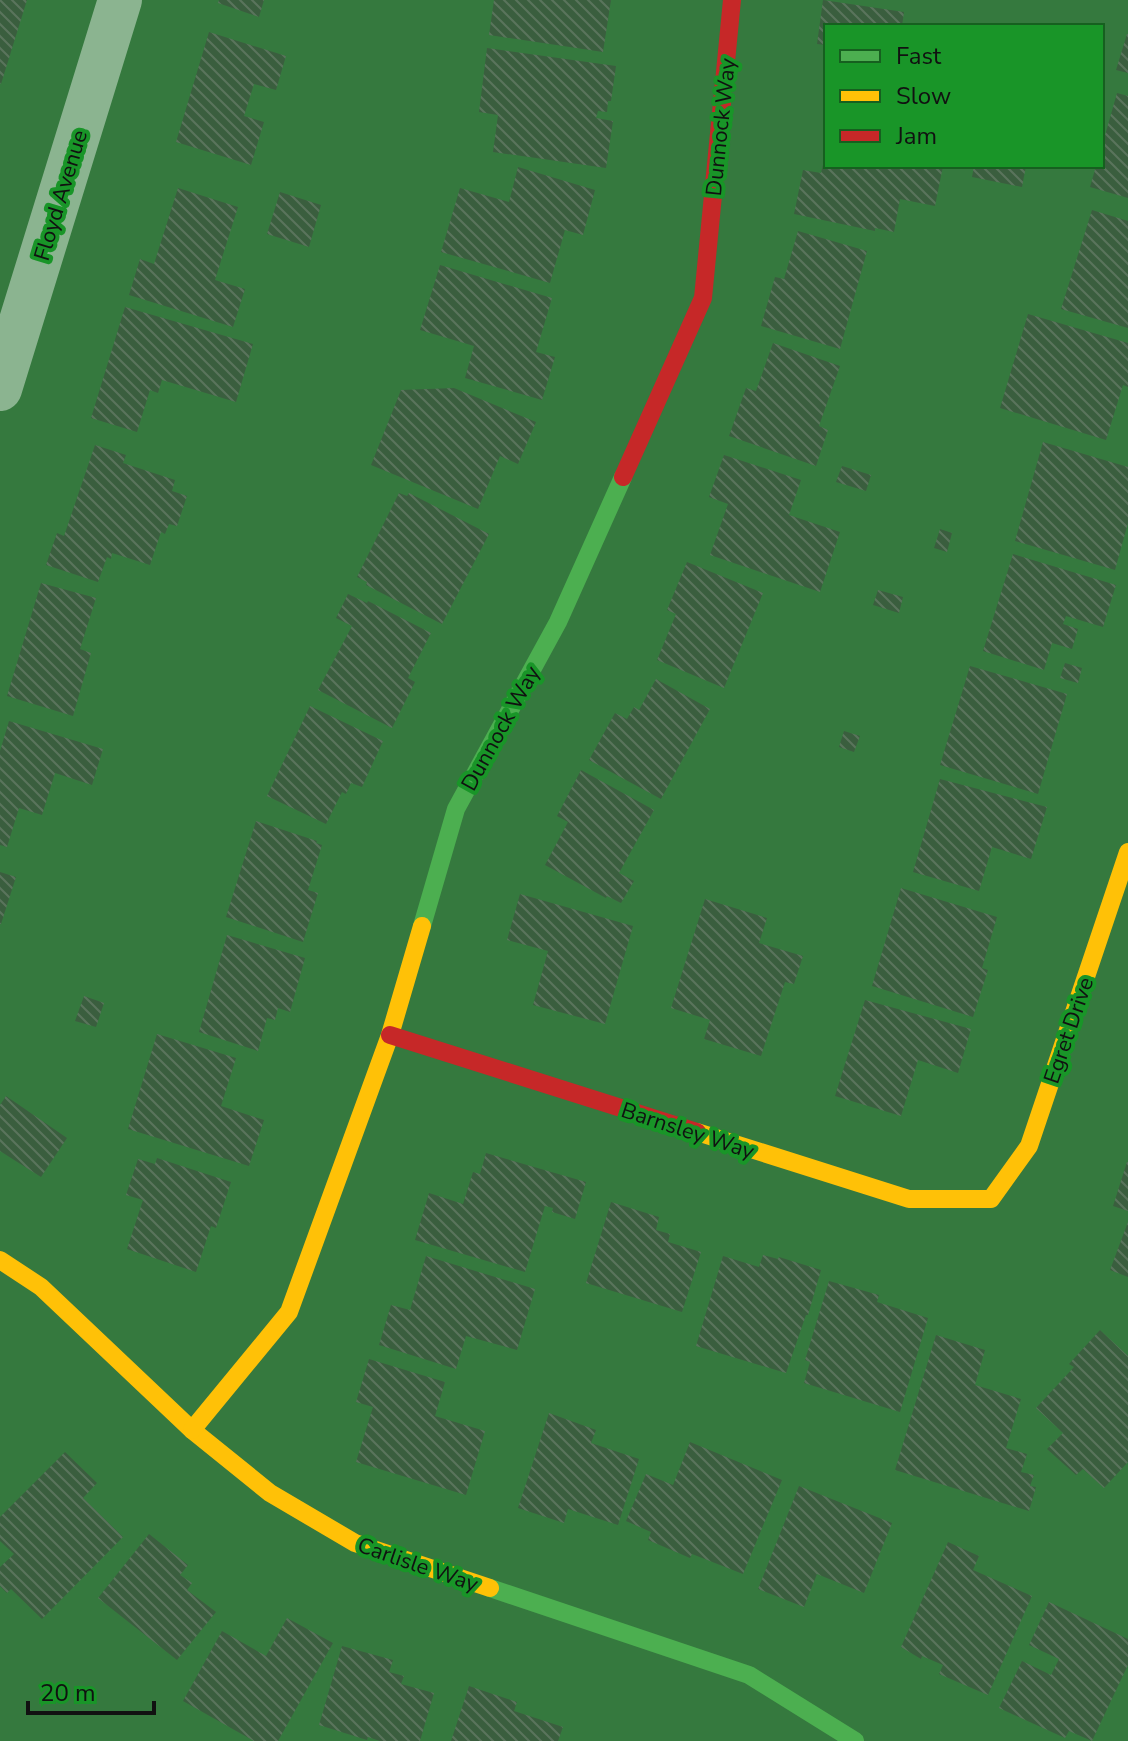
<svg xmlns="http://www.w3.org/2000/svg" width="1128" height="1741" font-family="'Nunito Sans',sans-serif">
<defs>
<pattern id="building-back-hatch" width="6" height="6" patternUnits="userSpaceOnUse" patternTransform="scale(2)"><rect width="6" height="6" fill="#3a5e3e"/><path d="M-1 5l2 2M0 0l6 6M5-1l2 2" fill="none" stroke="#5a745c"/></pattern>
</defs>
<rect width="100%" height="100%" fill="#35793e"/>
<g fill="url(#building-back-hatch)">
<polygon points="0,0 27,0 1,84 0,83"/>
<polygon points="219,0 264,0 259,17 218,3"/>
<polygon points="494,0 611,0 603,52 489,35"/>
<polygon points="823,0 904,12 902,26 826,26 826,45 817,44"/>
<polygon points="209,32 286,56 276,90 254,84 244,116 264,122 251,165 176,142"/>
<polygon points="1127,34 1128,34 1128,73 1116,70"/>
<polygon points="487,48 616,66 611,101 608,101 607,112 598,111 596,118 613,121 606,168 493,152 498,115 479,112"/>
<polygon points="1117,93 1128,96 1128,198 1090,187 1096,166 1102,166 1102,146"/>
<polygon points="825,156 826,166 943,166 935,206 900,199 894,232 875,228 875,231 794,214 803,170 821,173"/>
<polygon points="974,166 1026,166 1022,187 972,177"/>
<polygon points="518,167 595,190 583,235 565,230 550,283 441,252 460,188 509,202"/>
<polygon points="178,188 238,207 215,280 245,289 233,327 129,295 140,259 154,264"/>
<polygon points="280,192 321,205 309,247 267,234"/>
<polygon points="1092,210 1128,221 1128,328 1061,309"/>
<polygon points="798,231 867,251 840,349 761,326 775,277 784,279"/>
<polygon points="440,265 552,298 536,352 555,357 542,400 465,378 474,346 420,330"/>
<polygon points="125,307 253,344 236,402 162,380 158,393 150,390 137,432 91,418"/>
<polygon points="1028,314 1128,343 1128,387 1123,385 1106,440 1000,408"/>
<polygon points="773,343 840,366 819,426 828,430 816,466 729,436 746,388 756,391"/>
<polygon points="454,388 536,422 518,464 500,456 478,509 371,465 401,390"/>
<polygon points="1043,442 1128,467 1128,523 1115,570 1015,541"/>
<polygon points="95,445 126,455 123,463 175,480 172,491 187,496 177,526 169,524 165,534 161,532 150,565 112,553 111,559 107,557 98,582 46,565 57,533 64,536"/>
<polygon points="724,455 801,480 789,515 840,532 820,592 710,555 728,504 709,497"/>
<polygon points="842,466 871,475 866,491 836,482"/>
<polygon points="399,493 407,496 409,493 489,534 442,624 366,585 367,582 357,577"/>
<polygon points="940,529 952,533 947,552 934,548"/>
<polygon points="1013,554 1116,585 1103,627 1066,616 1063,624 1078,629 1072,649 1052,643 1044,670 983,651"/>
<polygon points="687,562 763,593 724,688 657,660 676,614 667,610"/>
<polygon points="41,583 96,598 80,649 91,653 73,716 7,696"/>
<polygon points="878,590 903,597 899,613 873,605"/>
<polygon points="348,594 367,603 368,601 431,633 408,678 415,682 392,728 318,690 352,626 336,618"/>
<polygon points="1065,663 1082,668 1078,683 1060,678"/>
<polygon points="970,666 1067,694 1038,794 940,765"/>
<polygon points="656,679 710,709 661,799 589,760 615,713 627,719 634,707 639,710"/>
<polygon points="310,706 383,741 362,787 351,783 346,794 342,792 326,824 267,796"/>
<polygon points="9,721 103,749 92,785 55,773 42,815 19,808 7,847 0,845 0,751"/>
<polygon points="844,731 860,736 854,752 839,747"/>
<polygon points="581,770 654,810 619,873 634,881 621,903 607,896 606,898 545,865 568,822 557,816"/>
<polygon points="940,779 1047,807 1031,859 992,847 979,891 913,872"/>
<polygon points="256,821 317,841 316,843 322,845 308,890 318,893 303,942 226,917"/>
<polygon points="0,872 16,877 1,924 0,924"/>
<polygon points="901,888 997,917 982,968 988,970 973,1017 872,986"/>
<polygon points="520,894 633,926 605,1024 533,1005 548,951 507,940"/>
<polygon points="705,899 767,918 759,943 803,956 794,984 785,982 761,1056 704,1039 710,1020 671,1008"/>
<polygon points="227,935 305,958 290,1012 278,1008 275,1020 267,1018 258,1051 199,1032"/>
<polygon points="84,996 104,1003 96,1027 75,1021"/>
<polygon points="865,1000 971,1029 958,1073 918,1060 901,1116 835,1096"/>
<polygon points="157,1034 236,1058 221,1106 264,1120 249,1166 128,1129"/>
<polygon points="6,1096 67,1138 41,1177 0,1151 0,1105"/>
<polygon points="486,1153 586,1182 575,1219 552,1212 553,1208 545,1206 525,1272 415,1240 429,1193 463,1204 473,1172 480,1174"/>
<polygon points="157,1158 231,1182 216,1228 211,1226 196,1272 127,1249 143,1200 126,1195 138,1159 155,1164"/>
<polygon points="1127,1162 1128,1162 1128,1211 1113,1206"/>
<polygon points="611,1202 659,1217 656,1230 670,1234 668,1242 701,1252 682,1312 586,1283"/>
<polygon points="1128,1222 1128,1277 1110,1270"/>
<polygon points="763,1255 778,1259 779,1257 821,1270 808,1315 806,1315 786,1373 696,1346 723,1256 759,1267"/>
<polygon points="426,1256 535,1289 517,1350 466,1336 456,1369 379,1345 391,1305 410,1310"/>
<polygon points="829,1281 879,1295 877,1302 928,1318 900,1412 804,1383 810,1362 805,1360"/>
<polygon points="1100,1330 1128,1356 1128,1462 1104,1488 1083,1469 1076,1475 1047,1449 1063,1433 1036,1408 1074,1367 1069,1364"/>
<polygon points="936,1335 985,1350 975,1385 1021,1399 1006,1448 1027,1454 1021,1472 1034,1475 1030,1486 1036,1487 1029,1511 895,1470"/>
<polygon points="369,1359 445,1382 435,1416 485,1431 466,1495 356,1462 373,1407 356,1402"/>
<polygon points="549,1413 596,1430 591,1443 639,1459 618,1525 568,1509 564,1523 518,1508"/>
<polygon points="690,1442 782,1480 743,1574 692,1554 690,1558 648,1540 651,1532 626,1521 646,1474 673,1485"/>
<polygon points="65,1452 97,1483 83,1498 123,1537 42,1619 11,1589 7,1593 0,1586 0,1567 14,1554 0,1541 0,1517"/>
<polygon points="799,1486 892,1523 864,1593 817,1574 804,1607 758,1589"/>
<polygon points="149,1534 188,1565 180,1575 192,1583 187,1590 216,1612 177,1660 98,1598"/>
<polygon points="948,1542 979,1556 973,1570 1032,1596 988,1695 939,1674 943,1665 922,1656 921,1659 901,1647"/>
<polygon points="1049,1602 1128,1639 1128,1665 1092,1741 1069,1731 1065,1738 999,1708 1022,1661 1051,1675 1059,1659 1029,1645"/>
<polygon points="287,1618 333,1643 278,1741 254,1741 183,1701 222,1631 266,1656"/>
<polygon points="342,1646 393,1660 389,1672 404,1676 401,1684 434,1693 420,1741 380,1741 368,1737 367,1740 319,1725"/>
<polygon points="469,1686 517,1702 514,1711 563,1727 558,1741 451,1741"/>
</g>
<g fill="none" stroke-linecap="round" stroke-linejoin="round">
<polyline stroke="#8bb490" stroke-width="44" points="0,389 120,0"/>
<g stroke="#4caf50" stroke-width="18">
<polyline points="422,926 456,809 558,622 623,477"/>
<polyline points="490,1588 749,1675 855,1741"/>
</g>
<g stroke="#ffc107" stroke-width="18">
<polyline points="697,1132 909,1199 991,1199 1029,1146 1128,852"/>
<polyline points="0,1260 41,1287 192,1430 270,1493 355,1543 490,1588"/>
<polyline points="192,1430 289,1312 390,1035 422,926"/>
</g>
<g stroke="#c62828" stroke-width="18">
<polyline points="623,477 703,298 732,0"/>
<polyline points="390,1035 697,1132"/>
</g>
</g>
<g text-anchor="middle" stroke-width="8" stroke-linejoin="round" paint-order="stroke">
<g font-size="22" fill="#111" stroke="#199528">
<text transform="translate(720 127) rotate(-84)" y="8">Dunnock Way</text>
<text transform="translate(60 195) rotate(-73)" y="8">Floyd Avenue</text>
<text transform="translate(500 728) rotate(-61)" y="8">Dunnock Way</text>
<text transform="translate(1068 1030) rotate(-71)" y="8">Egret Drive</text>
<text transform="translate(688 1130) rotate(18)" y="8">Barnsley Way</text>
<text transform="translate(418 1564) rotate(19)" y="8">Carlisle Way</text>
</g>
</g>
<rect x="824" y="24" width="280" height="144" fill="#199528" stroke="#16601f" stroke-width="2"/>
<rect x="840" y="50" width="40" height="12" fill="#4caf50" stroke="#16601f" stroke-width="2"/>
<text x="896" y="64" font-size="24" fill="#111111">Fast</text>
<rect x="840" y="90" width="40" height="12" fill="#ffc107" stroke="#16601f" stroke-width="2"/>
<text x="896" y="104" font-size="24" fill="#111111">Slow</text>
<rect x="840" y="130" width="40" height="12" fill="#c62828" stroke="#16601f" stroke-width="2"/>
<text x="896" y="144" font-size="24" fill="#111111">Jam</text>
<path d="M28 1701v12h126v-12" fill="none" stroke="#111111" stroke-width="4"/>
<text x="40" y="1701" font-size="24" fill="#111111" stroke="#199528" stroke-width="6" paint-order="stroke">20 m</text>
</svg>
